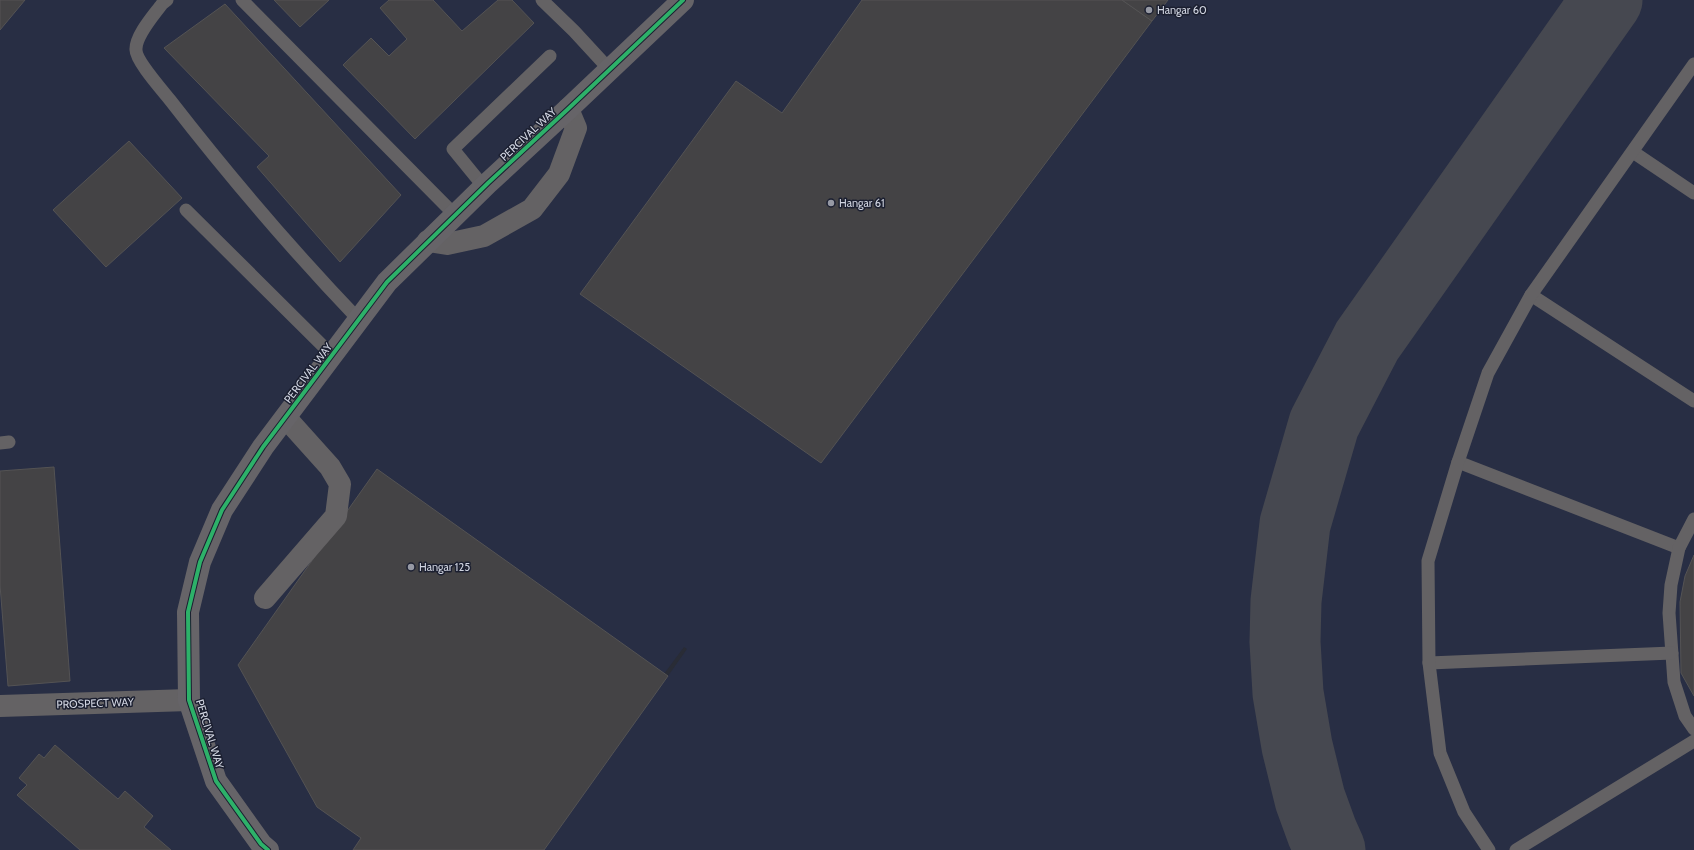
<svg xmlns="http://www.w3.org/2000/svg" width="1694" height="850" font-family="Cabin,sans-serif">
<rect width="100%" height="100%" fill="#292c36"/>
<polygon fill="#282e44" points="0,0 1164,0 849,426 1168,0 1694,0 1694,850 534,850 668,676 687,649 684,647 533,850 0,850"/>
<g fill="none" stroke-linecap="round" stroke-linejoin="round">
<polyline stroke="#464850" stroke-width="71" points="1330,850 1322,832 1310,799 1297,746 1288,693 1285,642 1286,601 1295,524 1324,424 1367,341 1607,0"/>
</g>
<g fill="#444345" stroke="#545354">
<polygon points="0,0 25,0 0,30"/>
<polygon points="274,0 329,0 300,27"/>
<polygon points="389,0 433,0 462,31 498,0 512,0 534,23 415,139 343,65 371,38 389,56 407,39 380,8"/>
<polygon points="862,0 1122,0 1152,21 821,463 580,294 736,81 782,113"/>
<polygon points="1122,0 1168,0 1152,21"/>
<polygon points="225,4 401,195 340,262 257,167 269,156 164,48"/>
<polygon points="129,141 182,198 106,267 53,210"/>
<polygon points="54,467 70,681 8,686 0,585 0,471"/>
<polygon points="377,469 668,676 544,850 353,850 361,838 317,807 238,665"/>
<polygon points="1694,555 1694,696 1681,673 1680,602 1685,576"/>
<polygon points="55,745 118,799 125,791 153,816 144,827 171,850 80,850 17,795 27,785 19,778 39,754 44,758"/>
</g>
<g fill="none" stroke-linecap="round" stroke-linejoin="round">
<g stroke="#646264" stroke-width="13">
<path d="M167 0 162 4C154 15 135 36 136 50 136 61 163 91 170 100 229 176 292 250 359 320"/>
<polyline points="242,0 455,215"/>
<polyline points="542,0 574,31 609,69"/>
<polyline points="1633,152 1694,193"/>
<polyline points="484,187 453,149 550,56"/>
<polyline points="186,210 333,356"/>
<polyline points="1531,295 1694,401"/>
<polyline points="0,443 9,442"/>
<polyline points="1458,462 1679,548"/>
<polyline points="1694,519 1679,548 1671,585 1669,613 1674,682 1685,716 1694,729"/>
<polyline points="1429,663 1672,653"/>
<polyline points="1489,850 1464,812 1440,753 1429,663 1428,561 1458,462 1488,373 1531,295 1694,64"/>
<polyline points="1516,850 1694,741"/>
</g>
<g stroke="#646264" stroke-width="22">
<polyline points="428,241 447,244 484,236 532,209 559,174 576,128 568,109"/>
<polyline points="265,598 336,516 340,484 330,467 286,418"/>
<polyline points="0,706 189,700"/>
</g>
<polyline stroke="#666468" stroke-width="22" points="268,850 261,844 216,781 189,700 188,612 200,562 222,510 263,447 387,282 488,183 568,109 683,0"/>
<g stroke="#1b1f30" stroke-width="6">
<polyline id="cycleway" points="268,850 261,844 216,781 189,700 188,612 200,562 222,510 263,447 387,282 488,183 568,109 683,0"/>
</g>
<use href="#cycleway" stroke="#2db169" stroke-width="4"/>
</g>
<g fill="#9699a4" stroke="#1b1f30" stroke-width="1.5">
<circle cx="1149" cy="10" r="4"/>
<circle cx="831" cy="203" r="4"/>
<circle cx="411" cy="567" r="4"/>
</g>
<g text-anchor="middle" stroke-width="3" stroke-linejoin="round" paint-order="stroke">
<g font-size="11" fill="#d0d4e0" stroke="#1b1f30" text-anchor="start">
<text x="1157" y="14">Hangar 60</text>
<text x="839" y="207">Hangar 61</text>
<text x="419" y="571">Hangar 125</text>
</g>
<g font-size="11" fill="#d0d4e0" stroke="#1b1f30">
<text transform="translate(528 134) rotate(-43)" y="4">PERCIVAL WAY</text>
<text transform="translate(308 373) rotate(-53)" y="4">PERCIVAL WAY</text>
<text transform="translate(95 703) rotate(-2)" y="4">PROSPECT WAY</text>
<text transform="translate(210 734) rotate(73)" y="4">PERCIVAL WAY</text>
</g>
</g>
</svg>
